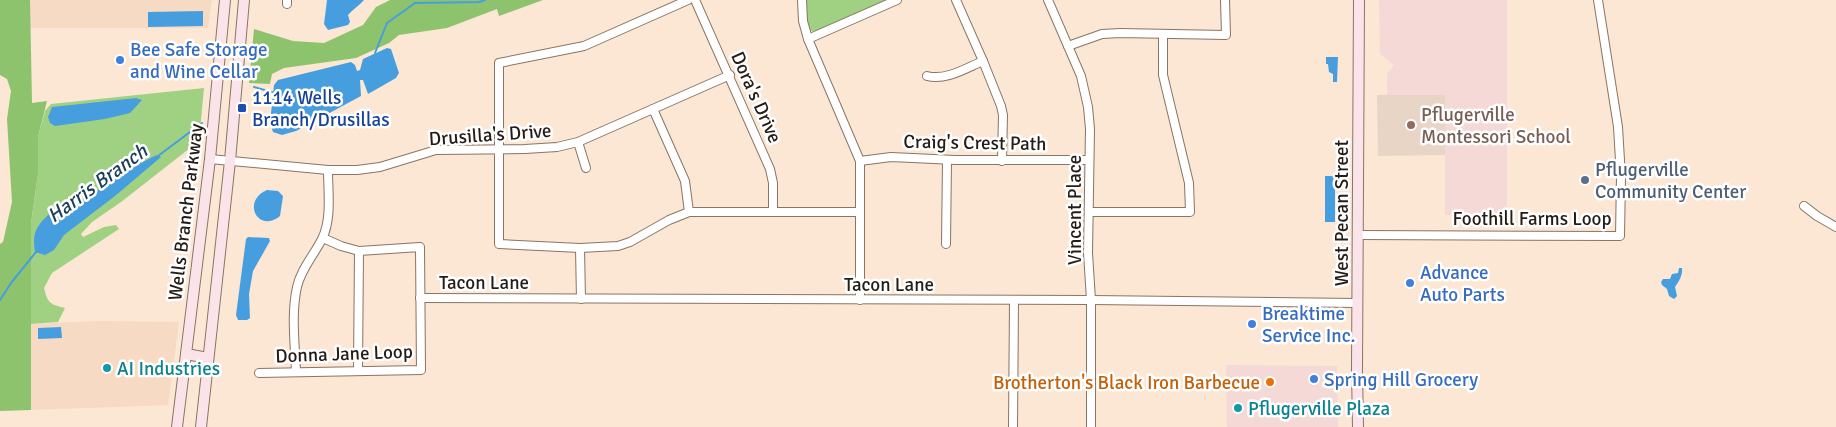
<svg xmlns="http://www.w3.org/2000/svg" width="1836" height="427" font-family="Signika,sans-serif">
<rect width="100%" height="100%" fill="#fce6d4"/>
<g fill="#f4d9d6">
<polygon points="1379,0 1507,0 1507,215 1445,215 1445,96 1387,95 1387,74 1394,65 1380,54"/>
<polygon points="1226,365 1337,366 1338,427 1227,427"/>
</g>
<g fill="#f6dac3">
<polygon points="30,0 212,0 208,28 30,28"/>
<polygon points="98,321 179,322 168,405 31,410 30,324"/>
</g>
<polygon fill="#e8d5c6" points="1377,95 1445,95 1445,155 1378,156"/>
<g fill="#a0d183">
<polygon points="806,0 885,0 816,31 811,31 807,23"/>
<path d="M204 88 199 141 121 202 92 222 81 234 83 237 104 227 116 225 119 229 52 273 44 288C48 304 50 304 65 308L58 322 30 324 0 288 31 223 38 174V137L45 111 51 104Z"/>
</g>
<g fill="#8dc36d">
<polygon points="0,0 30,0 32,103 47,101 38,137 38,174 31,223 31,410 0,411 0,244 3,242 12,202 7,119 11,91 7,79 0,75"/>
<polygon points="390,0 543,0 499,16 497,9 447,28 399,35 389,43 356,58 284,68 272,74 270,84 249,83 254,29 293,41 324,43 363,25 376,7"/>
</g>
<g fill="#479edf">
<path d="M327 0H364C359 6 353 9 348 15L350 22 348 25 328 30 324 24Z"/>
<polygon points="203,11 203,26 148,27 148,12"/>
<polygon points="387,48 391,49 399,73 396,78 368,94 363,80 360,80 361,96 296,131 282,135 273,132 270,123 274,85 278,80 351,62 355,65 357,71 360,70 363,59"/>
<polygon points="1326,57 1338,57 1337,82 1333,82 1333,74 1329,72 1328,64 1326,64"/>
<polygon points="136,98 142,100 130,113 105,119 55,126 50,123 48,117 52,107"/>
<path d="M157 155 161 157 115 196 64 235 54 250 45 255 35 252C33 239 33 231 43 220 55 207 72 205 87 197 110 183 132 166 157 155Z"/>
<rect x="1325" y="176" width="10" height="46"/>
<path d="M267 190 278 191 283 196 280 216C258 234 241 201 267 190Z"/>
<polygon points="248,237 269,238 270,241 253,271 249,294 250,318 247,320 238,320 236,315 246,239"/>
<path d="M1679 268H1682C1683 275 1679 281 1675 287L1677 296 1674 299 1669 296 1667 289 1662 285 1661 282 1663 279H1670L1672 274 1678 273Z"/>
<polygon points="61,327 62,338 38,339 38,328"/>
</g>
<g fill="none" stroke-linecap="round" stroke-linejoin="round">
<g stroke="#479edf" stroke-width="2">
<polyline points="375,53 387,23 415,3 479,2 485,0"/>
<polyline points="254,87 275,93"/>
<polyline points="158,156 202,123"/>
<polyline points="0,300 11,283 36,252"/>
</g>
<g stroke="#887565" stroke-width="10">
<g id="street">
<polyline points="688,0 584,46 499,63 499,244 580,248 618,246 630,242 669,220 689,212 860,212"/>
<polyline points="695,0 770,169 773,183 773,212"/>
<polyline points="802,0 803,21 808,39 860,161 860,300"/>
<polyline points="956,0 983,61 1001,106 1003,115 1002,161"/>
<polyline points="1048,0 1081,76 1088,107 1090,129 1088,253 1091,300 1091,427"/>
<polyline points="287,4 287,0"/>
<polyline points="808,39 897,0"/>
<polyline points="1068,46 1102,34 1120,33 1226,35 1225,0"/>
<path d="M927 76C946 81 966 68 983 61"/>
<polyline points="653,109 685,181 689,212"/>
<polyline points="578,142 586,168"/>
<polyline points="210,159 328,170 357,170 380,167 436,150 525,149 557,147 578,142 730,75"/>
<polyline points="860,161 891,157 955,160 1089,160"/>
<polyline points="1804,206 1817,216 1836,227"/>
<polyline points="1089,212 1190,212 1189,183 1163,75 1163,34"/>
<polyline points="1359,235 1620,236 1621,177 1618,127 1598,0"/>
<polyline points="946,244 947,160"/>
<polyline points="580,248 581,299"/>
<polyline points="420,298 1091,300 1358,303"/>
<polyline points="358,371 359,251"/>
<path d="M296 372C295 344 291 314 297 287 301 269 314 255 322 239 332 219 328 192 328 170"/>
<polyline points="259,373 421,370 420,247 359,251 341,246 323,238"/>
<polyline points="1013,427 1014,300"/>
</g>
</g>
<g stroke="#887565" stroke-width="12">
<g id="secondary">
<polyline points="186,354 208,358"/>
<polyline points="177,427 210,159 225,0"/>
<polyline points="201,427 230,161 244,0"/>
<polyline points="1358,427 1357,370 1359,0"/>
</g>
</g>
<use href="#street" stroke="#fff" stroke-width="8"/>
<use href="#secondary" stroke="#fbe4e9" stroke-width="10"/>
</g>
<g fill="#3f7fe0" stroke="#fff" stroke-width="2">
<circle cx="120" cy="60" r="5"/>
<circle cx="1410" cy="283" r="5"/>
<circle cx="1252" cy="324" r="5"/>
<circle cx="1314" cy="379" r="5"/>
</g>
<rect fill="#1a4fb4" stroke="#fff" stroke-width="2" x="237" y="103" width="10" height="10" rx="2.5"/>
<circle fill="#8d6e63" stroke="#fff" stroke-width="2" cx="1411" cy="125" r="5"/>
<circle fill="#5c6f8a" stroke="#fff" stroke-width="2" cx="1585" cy="180" r="5"/>
<g fill="#0f9aa8" stroke="#fff" stroke-width="2">
<circle cx="107" cy="368" r="5"/>
<circle cx="1238" cy="408" r="5"/>
</g>
<circle fill="#e8710a" stroke="#fff" stroke-width="2" cx="1270" cy="382" r="5"/>
<g text-anchor="middle" stroke-width="5" stroke-linejoin="round" paint-order="stroke">
<g font-size="19" fill="#366cbe" stroke="#fff" text-anchor="start">
<text x="130" y="56">Bee Safe Storage<tspan x="130" dy="22">and Wine Cellar</tspan></text>
<text x="1420" y="279">Advance<tspan x="1420" dy="22">Auto Parts</tspan></text>
<text x="1262" y="320">Breaktime<tspan x="1262" dy="22">Service Inc.</tspan></text>
<text x="1324" y="386">Spring Hill Grocery</text>
</g>
<g font-size="19" fill="#164399" stroke="#fff" text-anchor="start">
<text x="252" y="104">1114 Wells<tspan x="252" dy="22">Branch/Drusillas</tspan></text>
</g>
<g font-size="19" fill="#241c16" stroke="#fff">
<text transform="translate(757 97) rotate(66)" y="7">Dora's Drive</text>
<text transform="translate(490 134) rotate(-4)" y="7">Drusilla's Drive</text>
<text transform="translate(975 142) rotate(1)" y="7">Craig's Crest Path</text>
<text transform="translate(1074 210) rotate(-90)" y="7">Vincent Place</text>
<text transform="translate(185 212) rotate(-83)" y="7">Wells Branch Parkway</text>
<text transform="translate(1341 213) rotate(-90)" y="7">West Pecan Street</text>
<text x="1532" y="225">Foothill Farms Loop</text>
<text x="484" y="289">Tacon Lane</text>
<text x="889" y="291">Tacon Lane</text>
<text transform="translate(344 353) rotate(-2)" y="7">Donna Jane Loop</text>
</g>
<g font-size="19" fill="#785e54" stroke="#fff" text-anchor="start">
<text x="1421" y="121">Pflugerville<tspan x="1421" dy="22">Montessori School</tspan></text>
</g>
<g font-size="19" fill="#4e5e75" stroke="#fff" text-anchor="start">
<text x="1595" y="176">Pflugerville<tspan x="1595" dy="22">Community Center</tspan></text>
</g>
<g font-size="19" fill="#0d838f" stroke="#fff" text-anchor="start">
<text x="117" y="375">AI Industries</text>
<text x="1248" y="415">Pflugerville Plaza</text>
</g>
<g font-size="19" fill="#c56008" stroke="#fff" text-anchor="end">
<text x="1260" y="389">Brotherton's Black Iron Barbecue</text>
</g>
<g font-size="20" font-style="italic" fill="#193d58" stroke="#fff">
<text transform="translate(97 183) rotate(-36)" y="7">Harris Branch</text>
</g>
</g>
</svg>
